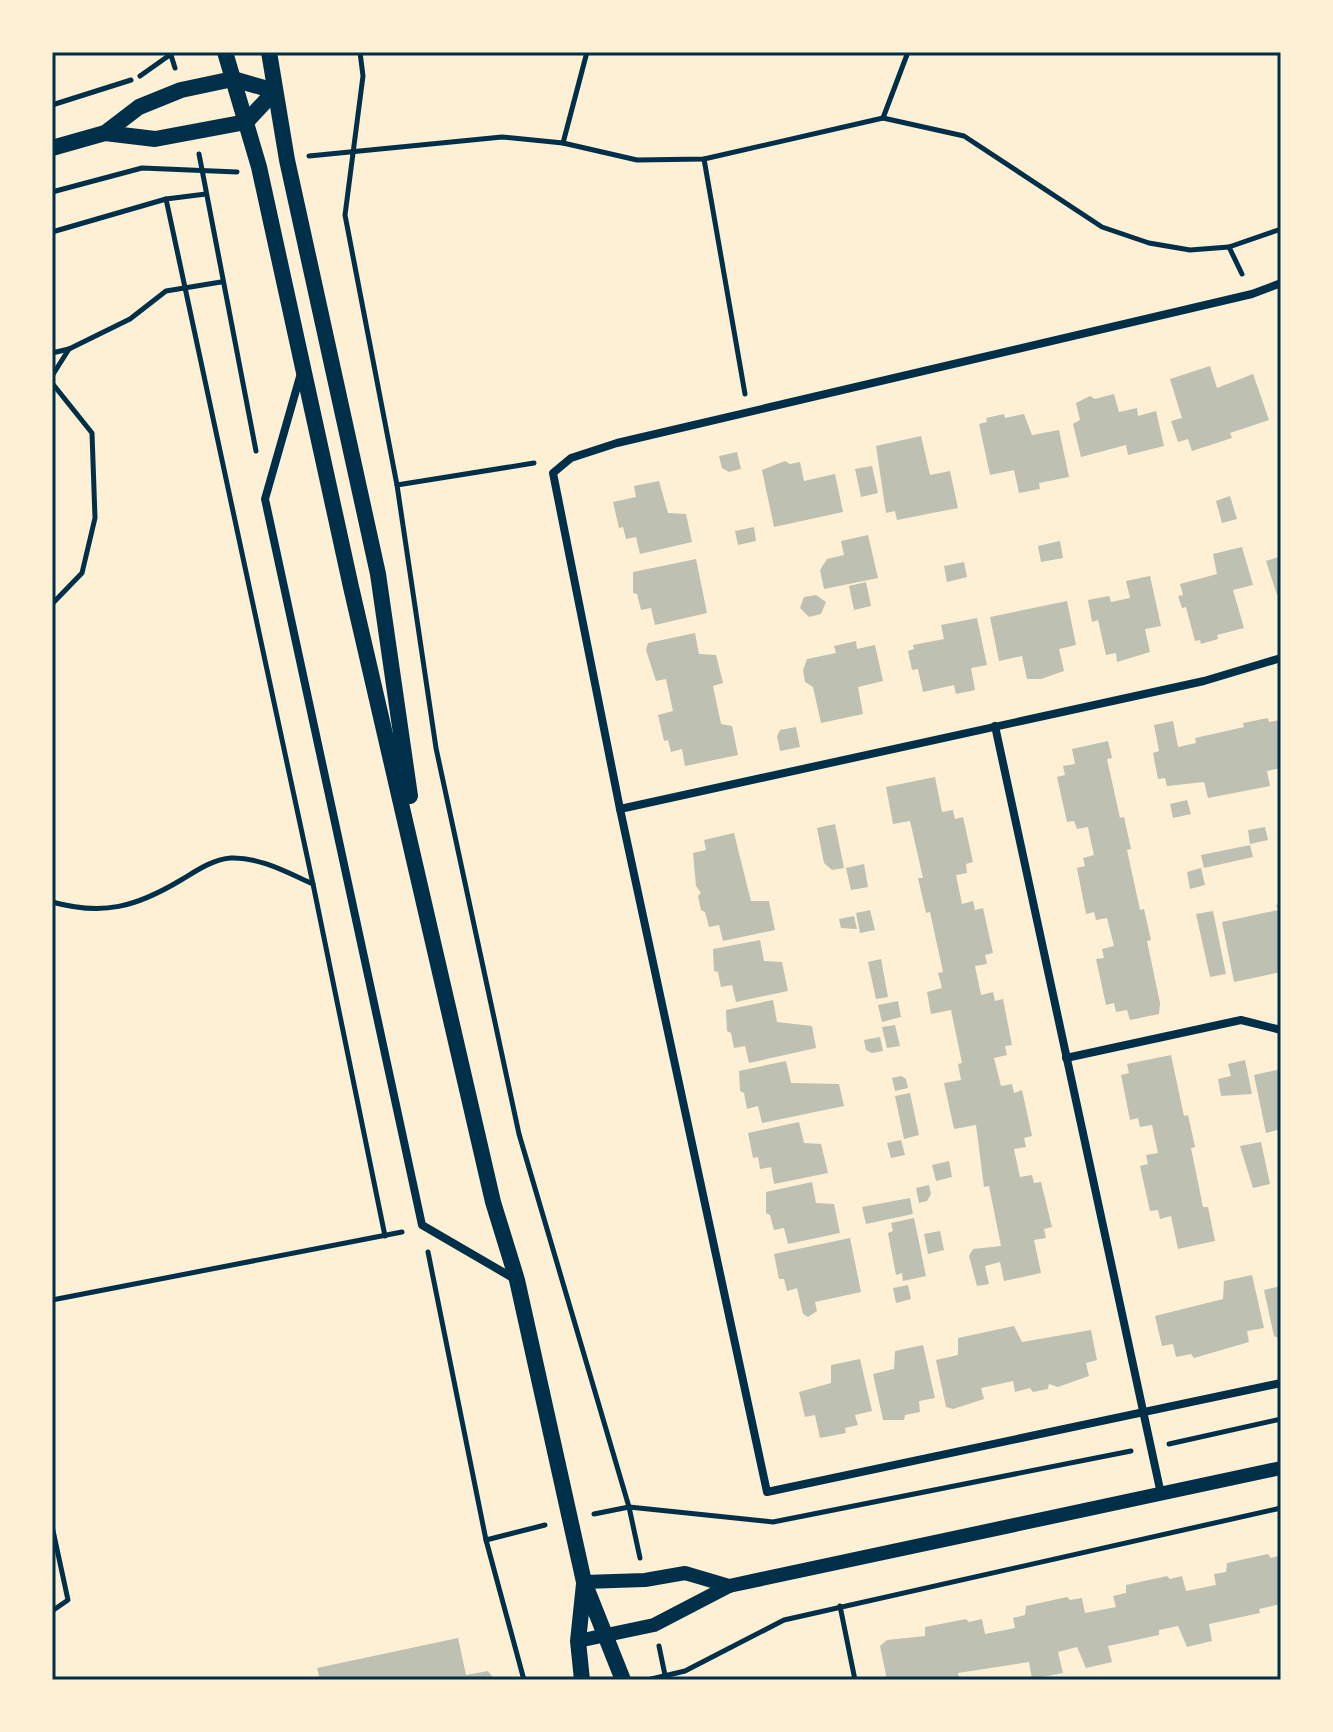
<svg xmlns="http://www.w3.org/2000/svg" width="1333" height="1732" font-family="'Fira Sans Condensed',sans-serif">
<rect width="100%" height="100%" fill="#fdf0d5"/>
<g fill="#bec0b2">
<polygon points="1210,366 1217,388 1253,374 1269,420 1230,433 1232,438 1192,451 1188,439 1178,442 1171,421 1182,418 1170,379"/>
<polygon points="1114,394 1119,412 1137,408 1138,416 1156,411 1164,446 1128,455 1126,445 1081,457 1073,424 1080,420 1076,403 1090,396 1095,399"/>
<polygon points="1004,414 1005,418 1024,414 1032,435 1059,430 1069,477 1039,483 1040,489 1019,493 1014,470 990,475 979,424 987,422 986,418"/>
<polygon points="921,436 930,475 950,471 958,508 897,520 895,511 886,513 876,446"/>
<polygon points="737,452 741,469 729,472 722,468 719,456"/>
<polygon points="785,461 790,464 800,462 804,481 835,474 843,512 774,527 762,470"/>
<polygon points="872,466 878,493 861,497 855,469"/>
<polygon points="659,481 668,513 686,514 692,542 640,554 636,537 626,539 623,527 619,528 613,502 636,497 634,486"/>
<polygon points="1230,496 1237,519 1222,523 1216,501"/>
<polygon points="754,527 756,541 738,545 735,531"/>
<polygon points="868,535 878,578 824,589 820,570 827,559 844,555 841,541"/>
<polygon points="1060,541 1063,558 1041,562 1038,546"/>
<polygon points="1242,547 1253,585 1233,590 1244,628 1217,635 1218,639 1201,644 1200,640 1195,641 1186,607 1182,608 1178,596 1183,595 1180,584 1217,574 1213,554"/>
<polygon points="1281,556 1281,593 1277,595 1266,561"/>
<polygon points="696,559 707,613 655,625 651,608 641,610 637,594 633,593 633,572"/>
<polygon points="964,562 967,577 947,582 944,566"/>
<polygon points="1150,576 1161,626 1145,629 1150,652 1117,662 1116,653 1106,655 1098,620 1092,622 1088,600 1109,596 1111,602 1130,598 1126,581"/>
<polygon points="866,582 871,606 854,610 849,586"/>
<polygon points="816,595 826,602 821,614 809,617 800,608 804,597"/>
<polygon points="1067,601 1076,645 1059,649 1064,671 1041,679 1027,679 1022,656 999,661 990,617"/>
<polygon points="977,618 987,665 971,668 975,690 956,694 954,685 923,692 918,669 912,670 908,651 914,649 913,645 944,639 941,625"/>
<polygon points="695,633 699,654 716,655 723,683 713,686 721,724 732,726 738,755 685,766 682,749 671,752 668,740 664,741 658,715 673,711 666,679 656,681 646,650 648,643"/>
<polygon points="856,641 857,649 875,645 883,681 858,687 863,714 821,723 813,687 805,682 803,670 807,659 836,653 834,646"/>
<polygon points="1268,718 1269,722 1281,720 1281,768 1267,771 1270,786 1208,798 1204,782 1167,786 1165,778 1158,779 1153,753 1159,751 1154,725 1173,721 1178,747 1196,743 1195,738 1244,727 1243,723"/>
<polygon points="796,727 800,747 780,751 777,736 780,730"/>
<polygon points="1108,741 1112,758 1107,759 1120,818 1124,817 1131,849 1127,850 1140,910 1144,909 1151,940 1147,941 1160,1003 1159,1014 1130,1020 1127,1010 1116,1012 1114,1003 1106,1005 1096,959 1104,958 1102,949 1114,946 1107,918 1096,920 1094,912 1086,914 1077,868 1085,866 1083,858 1094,855 1091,842 1088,827 1077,829 1074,821 1067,822 1057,777 1065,775 1063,766 1075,764 1072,749"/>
<polygon points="935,777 942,812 953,810 955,819 963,817 973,862 966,864 967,873 956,875 962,904 973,901 975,910 983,908 993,953 985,955 987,964 975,966 981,995 993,992 995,1001 1003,999 1012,1045 1005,1046 1007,1055 994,1058 1001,1086 1012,1084 1014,1093 1022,1090 1032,1136 1024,1138 1026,1147 1014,1149 1020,1177 1032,1175 1034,1183 1041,1182 1052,1227 1044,1229 1046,1238 1034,1240 1041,1273 1004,1281 1000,1262 985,1266 989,1284 977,1286 969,1256 973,1249 1001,1246 989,1186 984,1187 976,1125 954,1129 944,1083 961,1080 958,1064 962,1063 951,1010 931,1014 927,992 942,988 938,973 943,972 930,912 926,913 918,878 923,878 910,821 893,824 886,787"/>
<polygon points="1187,800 1191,814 1173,818 1170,804"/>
<polygon points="835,824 844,868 832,870 824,863 817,828"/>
<polygon points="1265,827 1268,840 1250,844 1248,830"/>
<polygon points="734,833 751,901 769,901 775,930 723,941 719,925 709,927 705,912 701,910 698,896 701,893 696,886 693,853 706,850 704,840"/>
<polygon points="1250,845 1253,857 1204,868 1201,855"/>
<polygon points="864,864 868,887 851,890 846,868"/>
<polygon points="1201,868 1205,885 1190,889 1187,872"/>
<polygon points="1281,904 1281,972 1234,982 1222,922 1278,910 1276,905"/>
<polygon points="870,910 875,930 860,933 856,913"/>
<polygon points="1213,911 1226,974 1210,977 1196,914"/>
<polygon points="854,916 857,929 841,928 839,919"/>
<polygon points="760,940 764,961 782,962 788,991 736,1002 732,985 721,987 718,972 714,971 713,949"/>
<polygon points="881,959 888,997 876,999 868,962"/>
<polygon points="773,1000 777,1022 812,1026 816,1048 749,1063 745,1046 734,1048 731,1033 727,1031 726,1010"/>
<polygon points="898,1001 901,1017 882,1022 878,1005"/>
<polygon points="895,1025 900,1046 887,1048 882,1027"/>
<polygon points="880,1037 883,1051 872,1053 866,1050 864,1040"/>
<polygon points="1171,1055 1184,1116 1188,1115 1195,1147 1191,1148 1203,1207 1208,1207 1215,1241 1178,1249 1171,1216 1160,1219 1158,1210 1150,1211 1140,1166 1148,1164 1146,1155 1158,1153 1152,1125 1140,1127 1138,1118 1130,1120 1121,1075 1129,1073 1127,1064"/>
<polygon points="1245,1060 1252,1094 1221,1096 1218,1079 1231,1076 1228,1064"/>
<polygon points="786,1061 791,1083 839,1084 844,1106 762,1123 758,1106 747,1109 744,1093 740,1091 739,1071"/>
<polygon points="1281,1069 1281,1129 1266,1133 1254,1075"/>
<polygon points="901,1076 906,1079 908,1088 895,1091 892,1078"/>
<polygon points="910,1093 919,1135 904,1139 895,1096"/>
<polygon points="799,1122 804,1143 821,1144 828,1173 774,1184 771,1167 760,1169 758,1157 753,1158 748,1133"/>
<polygon points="901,1140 905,1155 891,1158 887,1143"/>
<polygon points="1261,1142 1270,1184 1253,1188 1240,1146"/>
<polygon points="949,1161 952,1177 936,1181 932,1165"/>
<polygon points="812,1182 816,1203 834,1204 840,1233 788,1244 784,1228 774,1230 770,1215 766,1213 766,1192"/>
<polygon points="929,1185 931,1194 927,1201 919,1203 916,1188"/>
<polygon points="910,1198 913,1214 866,1224 862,1207"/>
<polygon points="914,1218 926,1276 903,1281 902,1273 896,1275 888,1233 893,1231 891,1223"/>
<polygon points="940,1231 944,1250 928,1254 924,1234"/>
<polygon points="850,1238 861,1292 815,1302 817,1311 808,1317 803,1314 797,1288 787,1291 784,1279 779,1279 774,1254"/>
<polygon points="1252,1275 1264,1328 1247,1331 1249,1342 1194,1358 1191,1354 1176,1357 1173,1344 1162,1346 1155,1316 1223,1299 1224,1281"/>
<polygon points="908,1285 911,1299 896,1303 893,1288"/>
<polygon points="1281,1286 1281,1339 1274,1336 1264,1290"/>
<polygon points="1014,1326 1022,1342 1091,1330 1097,1360 1086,1363 1089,1376 1058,1387 1049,1384 1048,1389 1033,1392 1030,1388 1015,1392 1013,1381 981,1388 984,1399 953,1409 946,1407 936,1360 958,1355 958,1338"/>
<polygon points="923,1345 935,1398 919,1401 920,1412 905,1415 904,1420 883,1420 873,1374 894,1369 895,1351"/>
<polygon points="860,1359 872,1411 855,1415 858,1425 845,1428 846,1433 820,1438 815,1415 805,1417 799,1392 831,1383 831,1365"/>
<polygon points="1268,1554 1271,1558 1281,1555 1281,1604 1259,1609 1260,1613 1209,1624 1212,1641 1187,1647 1178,1626 1159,1630 1159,1635 1108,1646 1112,1662 1086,1668 1077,1647 1058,1652 1063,1673 1032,1679 1029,1662 958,1673 959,1678 948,1680 887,1680 880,1646 887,1640 925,1636 925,1627 966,1619 969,1622 982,1619 985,1634 1015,1628 1013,1618 1025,1615 1026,1606 1067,1597 1070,1600 1082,1598 1085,1613 1116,1607 1113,1596 1126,1593 1126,1585 1167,1576 1170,1579 1182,1576 1186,1591 1216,1585 1214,1574 1226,1572 1227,1563"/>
<polygon points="458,1638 466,1675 488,1671 495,1680 320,1680 317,1668"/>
</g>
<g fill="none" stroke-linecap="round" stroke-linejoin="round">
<g stroke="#003049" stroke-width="5">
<polyline points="170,52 175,68"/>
<polyline points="360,52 363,76 345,215 397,485 436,748 519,1134 629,1507 640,1558"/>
<polyline points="140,76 174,52"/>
<polyline points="52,105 131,80"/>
<polyline points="883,118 908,52"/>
<polyline points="563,143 587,52"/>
<polyline points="199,154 256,451"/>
<polyline points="309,156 502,137 563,143 637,160 704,159 883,118 964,136 1102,227 1149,243 1190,250 1229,247 1281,229"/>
<polyline points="704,159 745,394"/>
<polyline points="52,192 142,168 237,172"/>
<polyline points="166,199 313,884"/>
<polyline points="52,232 166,199 206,194"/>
<polyline points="1229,247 1242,274"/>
<polyline points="52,353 69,349"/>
<polyline points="52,376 69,349 130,319 166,291 221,282"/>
<polyline points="52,383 92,433 95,518 82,573 52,604"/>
<polyline points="397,485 534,463"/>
<path d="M52 902C103 916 136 907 181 880 196 871 213 859 231 858 260 857 288 873 313 884L385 1236"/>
<polyline points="428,1252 486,1540 524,1680"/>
<polyline points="52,1300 402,1232"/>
<polyline points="1169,1444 1281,1419"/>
<polyline points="594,1514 629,1507 773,1522 1131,1451"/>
<polyline points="52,1526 68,1600 52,1611"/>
<polyline points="486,1540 545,1525"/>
<polyline points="840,1606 855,1680"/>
<polyline points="659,1646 666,1680"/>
<polyline points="647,1680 685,1671 784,1620 1281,1508"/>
</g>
<g stroke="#003049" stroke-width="8">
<polyline points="1281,283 1252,294 617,443 571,458 553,473 620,809 767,1492 1281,1383"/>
<polyline points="301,373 265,499 422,1225 513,1278"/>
<polyline points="995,726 1161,1494"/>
<polyline points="620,809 1204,681 1281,658"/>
<polyline points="1066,1058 1241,1020 1281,1030"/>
</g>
<g stroke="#003049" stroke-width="14">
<polyline points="584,1582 645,1580 685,1573 729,1586"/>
<polyline points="578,1641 654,1625 729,1586 1281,1468"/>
</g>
<g stroke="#003049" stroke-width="16">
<polyline points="225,52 259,167 351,587 493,1202 517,1280 584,1582 623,1680"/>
<polyline points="269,52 287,160 378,574 410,796"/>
<polyline points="105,133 155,139 246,122 275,91"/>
<polyline points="52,148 105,133 139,107 181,90 233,79 275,91"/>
<polyline points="582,1680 578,1641 584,1584"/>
</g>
</g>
<rect width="1333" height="1732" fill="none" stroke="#fdf0d5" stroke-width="108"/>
<rect x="54" y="54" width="1225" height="1624" fill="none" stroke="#003049" stroke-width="3"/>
</svg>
